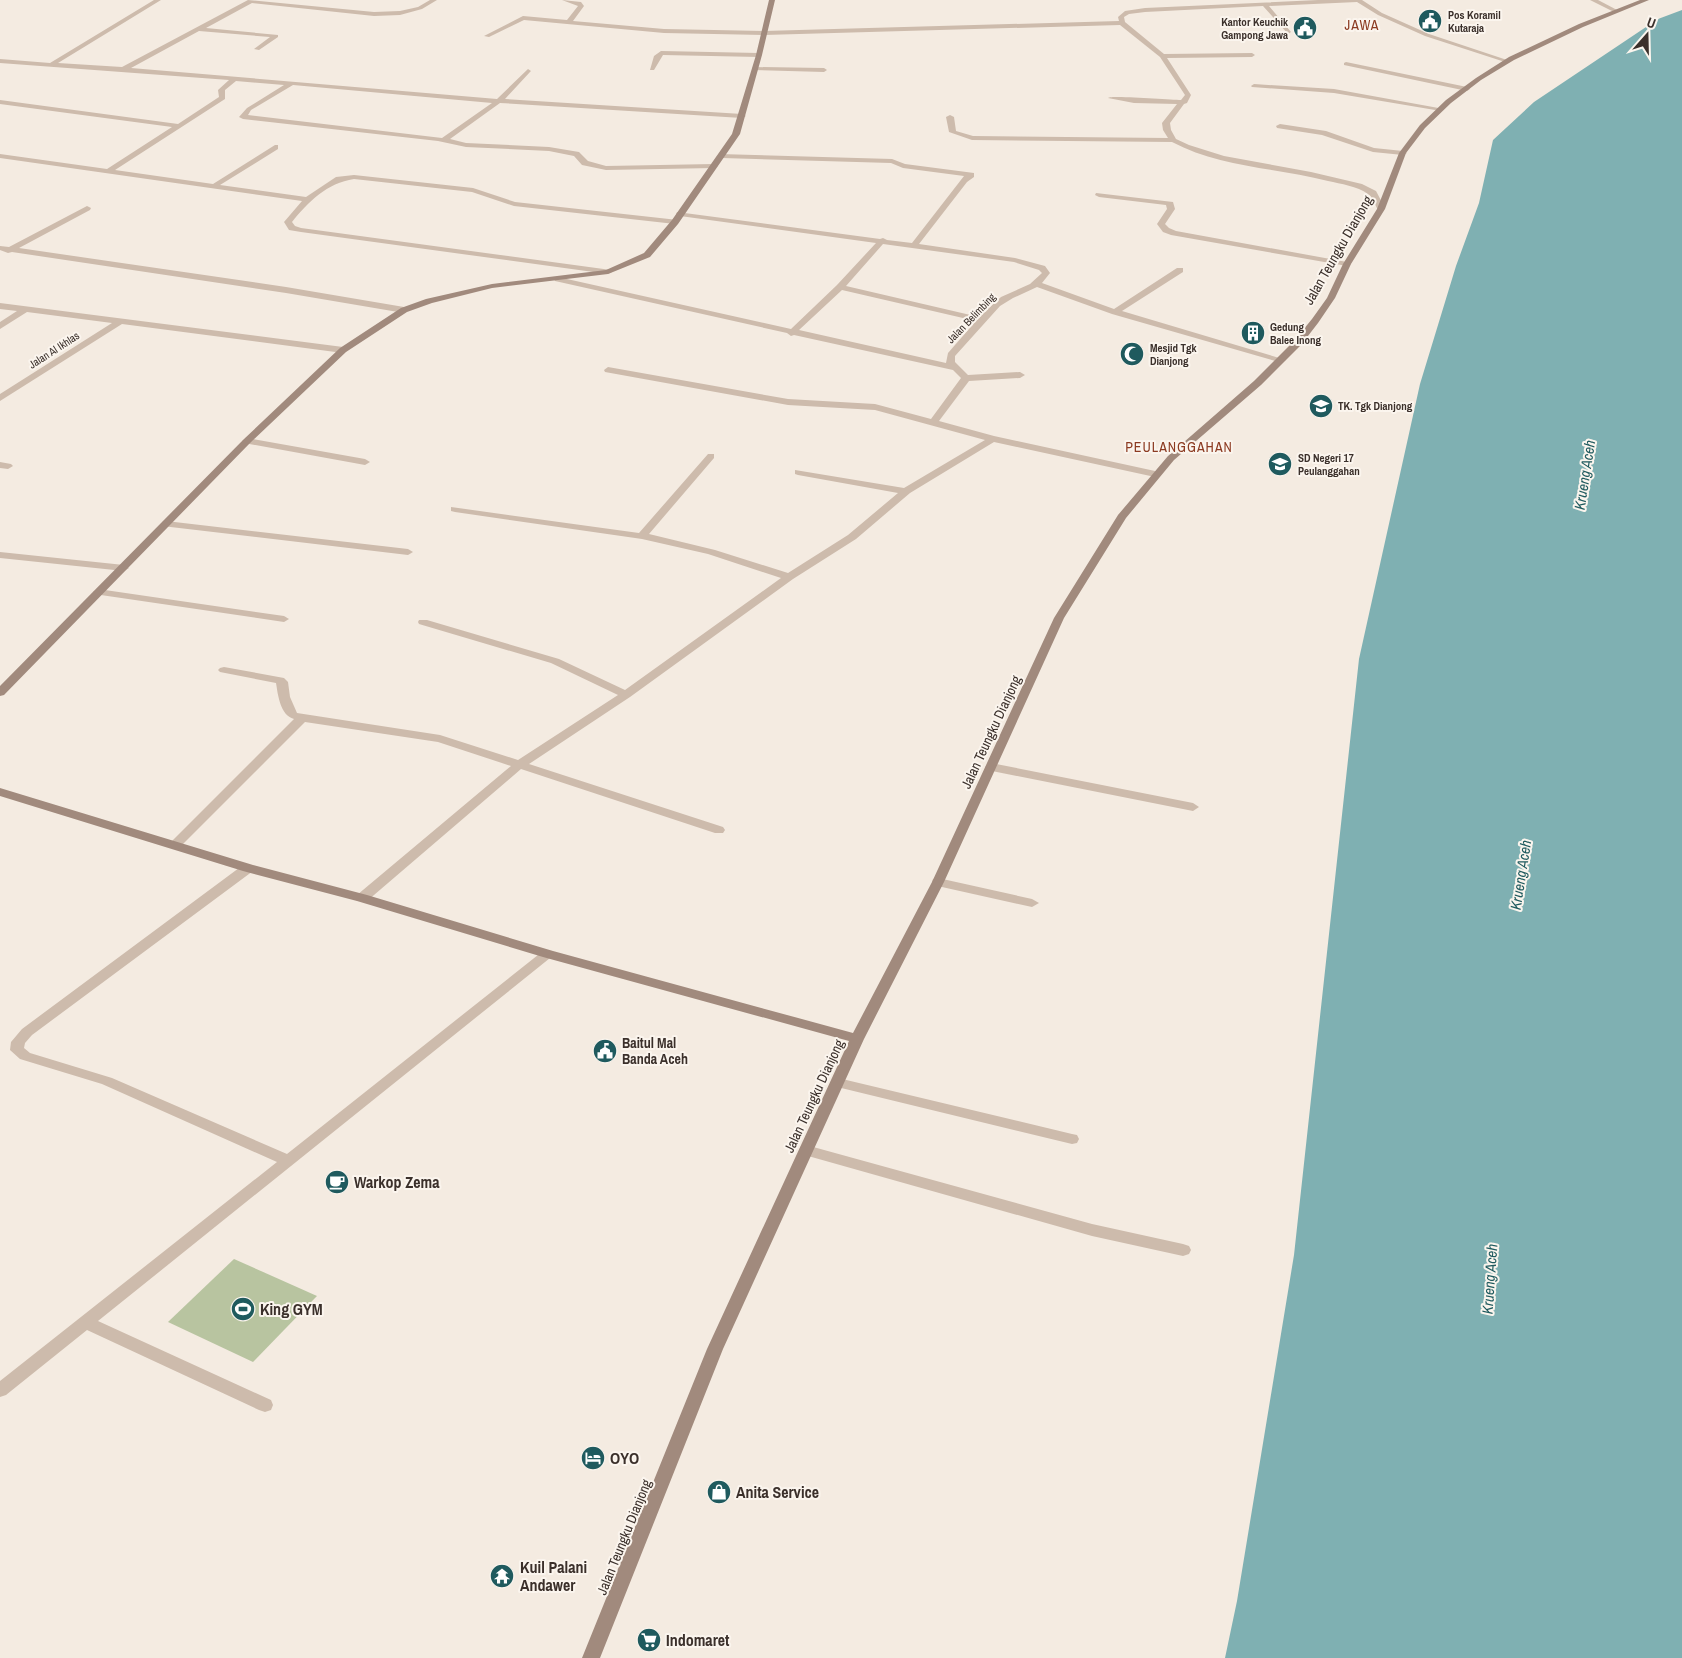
<svg xmlns="http://www.w3.org/2000/svg" width="1682" height="1658" font-family="'Archivo Narrow',sans-serif">
<rect width="100%" height="100%" fill="#f4ebe1"/>
<polygon fill="#b8c4a0" points="234,1259 317,1296 253,1362 168,1322"/>
<polygon fill="#7fb0b2" points="1682,10 1682,1658 1225,1658 1237,1601 1294,1255 1359,659 1420,384 1456,266 1479,203 1493,140 1534,102 1658,19"/>
<g fill="none" stroke-linecap="round" stroke-linejoin="round">
<g fill="#cdbbac" fill-rule="evenodd">
<polygon points="661,51 759,53 762,55 759,57 663,55 654,70 650,70 654,56"/>
<polygon points="754,67 824,68 827,70 824,72 752,70 752,68"/>
<polygon points="991,763 1193,803 1199,807 1193,811 987,770 985,767"/>
<polygon points="938,878 1032,899 1039,903 1032,907 933,885 932,882 933,879"/>
<polygon points="838,1078 1072,1134 1077,1135 1079,1139 1077,1143 1072,1144 833,1086 831,1083 833,1080"/>
</g>
<g fill="#cdbbac" fill-rule="evenodd">
<path d="M154 0H161L58 63 122 67 248 0 374 12 400 11 418 7 430 0H437L422 9 400 15 374 16 252 3 206 28 278 35V37L259 50 254 49 270 37 199 31 131 68 497 99 528 69 531 71 530 72 505 99 742 114 746 116 742 118 500 103 450 139 466 143 549 147 579 152 588 161 606 166 714 164 718 166 714 168 606 170 582 165 574 156 549 151 466 147 438 141 243 119 239 117 247 108 284 85 236 81 225 90V99L115 170 213 184 275 145H278V149L220 185 306 197 336 177 354 175 473 188 515 202 678 220 679 222 675 224 514 206 472 192 354 179C327 183 308 202 292 222L295 226 301 228 611 270 612 272 608 274 301 232 289 230 284 222 302 201 0 158V154L107 169 172 127 0 104V100L178 124 219 97 218 90 229 80 0 63V59L50 63ZM293 85 492 103 442 138 248 115 251 110Z"/>
<path d="M562 0 581 2 584 6 573 21 664 29 764 31 1119 21 1118 17 1125 11 1145 8 1318 0H1362L1382 13 1429 34 1510 61 1505 62 1425 36 1378 15 1357 2 1269 6 1291 32 1288 34 1263 6 1145 12 1129 14 1124 17 1125 22 1164 54 1252 53 1255 55 1252 57 1167 58 1191 95 1187 103 1184 104 1170 123 1171 130 1176 139 1189 145 1224 156 1311 172 1362 184 1376 191 1385 208 1381 210H1378C1375 205 1373 197 1368 194 1357 186 1341 184 1328 181 1277 168 1219 167 1172 142L972 140 949 132 946 117 950 115 954 117 956 131 973 136 1168 138 1163 130 1162 123 1177 104 1134 103 1108 98C1112 95 1170 100 1181 100L1185 95 1160 57 1120 25 764 35 664 33 524 20 489 37 484 36 523 16 567 20 578 6Z"/>
<polygon points="1590,0 1598,0 1619,11 1614,12"/>
<polygon points="1346,62 1467,87 1470,89 1467,91 1344,65 1344,63"/>
<polygon points="1254,84 1334,89 1444,109 1441,111 1334,93 1252,87 1251,86"/>
<polygon points="1280,124 1326,131 1374,148 1403,151 1407,153 1403,155 1373,152 1322,135 1277,128 1276,126"/>
<path d="M719 154 892 159 905 164 974 173V177L967 182 919 244 1015 258 1045 266 1050 273 1042 283 1114 309 1177 268H1183V272L1122 311 1286 360 1279 362 1112 314 1037 287 1013 298 1000 306 955 356V362L968 375 1020 372 1025 375 1020 378 969 381 939 421 994 436 1155 471 1160 474 1155 477 994 442 910 493 856 539 793 579 630 697 529 764 723 827 725 830 723 833H715L521 769 367 901H357L355 898 357 895 511 766 438 742 305 722 179 848H171L169 845 171 842 294 719C280 715 278 695 276 683L220 672 218 670 220 668 224 667 284 678 288 682 290 697 297 713 440 735 518 760 618 695 551 663 419 624 418 622 419 620H427L559 659 625 690 781 578 708 554 642 539 455 512 451 511V507L639 533 708 454H714V458L649 534 715 550 788 573 848 535 898 493 798 475 795 474V470L904 488 985 440 875 410 788 405 605 372 604 370 608 367 788 399 875 404 931 419 961 378 953 370 794 335 791 336 787 333 555 281 554 279 558 277 791 329 837 285 876 243 680 216 676 214 677 212 880 239 883 238 887 240 912 243 964 176 903 168 891 163 722 158H719ZM883 244 1014 262 1039 270 1042 273 1030 284 1001 297 979 317 846 286ZM842 290 976 321 948 353 946 363 799 330Z"/>
<polygon points="1096,193 1173,202 1175,209 1165,224 1169,228 1176,231 1347,262 1351,264 1347,266 1171,235 1163,232 1157,224 1167,209 1166,205 1099,197 1095,195"/>
<polygon points="87,206 91,208 90,210 19,248 286,287 404,307 408,310 404,313 286,293 12,252 8,253 0,250 0,246 9,247"/>
<polygon points="0,303 343,347 347,350 343,353 122,324 0,401 0,394 112,323 27,312 0,329 0,322 17,311 0,309"/>
<polygon points="247,438 365,459 370,462 365,465 244,443 242,441"/>
<polygon points="0,462 11,464 13,466 8,469 0,468"/>
<polygon points="166,521 408,549 413,552 408,555 162,526 162,522"/>
<polygon points="0,552 124,565 129,568 124,571 0,558"/>
<polygon points="98,589 284,616 289,619 284,622 94,594 93,592"/>
<polygon points="248,864 254,868 253,871 32,1035 25,1043 24,1048 30,1053 112,1078 287,1154 543,951 548,950 555,954 98,1321 271,1400 273,1405 271,1410 265,1412 259,1410 87,1330 6,1395 0,1397 0,1381 277,1162 102,1084 20,1059 10,1050 11,1042 22,1029 243,865"/>
<polygon points="806,1145 1092,1224 1183,1244 1189,1246 1191,1250 1189,1254 1183,1256 1092,1236 801,1154 799,1150 801,1146"/>
</g>
<g fill="#a18a7d" fill-rule="evenodd">
<polygon points="769,0 775,0 762,55 740,134 678,224 650,257 608,274 492,288 432,303 407,312 346,352 250,443 4,695 0,696 0,686 244,439 340,348 401,308 426,299 492,284 606,270 644,253 672,220 732,134 756,55"/>
<polygon points="1640,0 1649,0 1583,27 1514,60 1481,80 1451,103 1425,128 1406,153 1385,209 1351,264 1335,298 1318,323 1301,345 1261,385 1174,460 1126,518 1064,618 944,882 864,1039 723,1349 600,1658 582,1658 707,1349 849,1041 543,957 357,901 243,871 0,796 0,788 253,865 367,895 553,951 853,1033 932,882 1054,618 1118,515 1168,456 1254,381 1294,341 1312,319 1327,298 1343,264 1377,209 1399,153 1420,125 1446,100 1476,78 1509,57 1579,24"/>
</g>
</g>
<defs>
<g id="civic-disc" transform="scale(1.25)"><circle r="9.5" fill="#1f5a5e" stroke="#fbf5ee"/><path d="M-.6-6.5H3V-4.5H.6V-3L4-1V1h2V6H-6V1h2V-1L-.6-3ZM-1.2 2.5V6h2.4V2.5Z" fill="#fff"/></g>
<g id="building-disc" transform="scale(1.25)"><circle r="9.5" fill="#1f5a5e" stroke="#fbf5ee"/><path d="M-4-6H4V6H1V3H-1V6H-4ZM-2.5-4.3h1.7v1.8h-1.7ZM.8-4.3h1.7v1.8H.8ZM-2.5-1h1.7V.8h-1.7ZM.8-1h1.7V.8H.8Z" fill="#fff"/></g>
<g id="mosque-disc" transform="scale(1.25)"><circle r="9.5" fill="#1f5a5e" stroke="#fbf5ee"/><path d="M3.5-4.9A6 6 0 1 0 3.5 4.9A5 5 0 1 1 3.5-4.9Z" fill="#fff"/></g>
<g id="school-disc" transform="scale(1.25)"><circle r="9.5" fill="#1f5a5e" stroke="#fbf5ee"/><path d="M0-5L7-2L0 1L-7-2ZM-4 1L0 2.5L4 1V4Q0 6-4 4Z" fill="#fff"/></g>
<g id="cafe-disc" transform="scale(1.25)"><circle r="9.5" fill="#1f5a5e" stroke="#fbf5ee"/><path d="M-5.5-4.5H6V0H3Q3 3.5 0 3.5H-2.5Q-5.5 3.5-5.5 0ZM3-3.2v2h1.7v-2ZM-6 4.5H4V6H-6Z" fill="#fff"/></g>
<g id="stadium-disc" transform="scale(1.25)"><circle r="9.5" fill="#1f5a5e" stroke="#fbf5ee"/><path d="M0-5a6.5 5 0 1 0 0 10a6.5 5 0 1 0 0-10ZM-3.5-1.8h7v3.6h-7Z" fill="#fff"/></g>
<g id="hotel-disc" transform="scale(1.25)"><circle r="9.5" fill="#1f5a5e" stroke="#fbf5ee"/><path d="M-6-4.5h1.5V1H6V5H4.5V3h-9V5H-6ZM-4 0a1.8 1.8 0 1 1 3.6 0ZM.5 0V-2.5h3Q6-2.5 6 0Z" fill="#fff"/></g>
<g id="shop-disc" transform="scale(1.25)"><circle r="9.5" fill="#1f5a5e" stroke="#fbf5ee"/><path d="M-5-2.5h2.3a2.7 3.5 0 0 1 5.4 0H5L5.5 6h-11ZM-1.5-2.5h3a1.5 2.3 0 0 0-3 0Z" fill="#fff"/></g>
<g id="temple-disc" transform="scale(1.25)"><circle r="9.5" fill="#1f5a5e" stroke="#fbf5ee"/><path d="M0-6L5-2H3V0L6.5 2.5H4V6H1.5V3h-3V6H-4V2.5H-6.5L-3 0V-2H-5Z" fill="#fff"/></g>
<g id="supermarket-disc" transform="scale(1.25)"><circle r="9.5" fill="#1f5a5e" stroke="#fbf5ee"/><path d="M-6-5.5h2.5l.6 2H6L4.5 2H-2.5L-4.4-4H-6ZM-1.5 3.2a1.3 1.3 0 1 0 .1 0ZM3 3.2a1.3 1.3 0 1 0 .1 0Z" fill="#fff"/></g>
</defs>
<g fill-rule="evenodd">
<use href="#civic-disc" x="1430" y="21"/>
<use href="#civic-disc" x="1305" y="28"/>
<use href="#building-disc" x="1253" y="333"/>
<use href="#mosque-disc" x="1132" y="354"/>
<use href="#school-disc" x="1321" y="406"/>
<use href="#school-disc" x="1280" y="464"/>
<use href="#civic-disc" x="605" y="1051"/>
<use href="#cafe-disc" x="337" y="1182"/>
<use href="#stadium-disc" x="243" y="1309"/>
<use href="#hotel-disc" x="593" y="1458"/>
<use href="#shop-disc" x="719" y="1492"/>
<use href="#temple-disc" x="502" y="1576"/>
<use href="#supermarket-disc" x="649" y="1640"/>
</g>
<g text-anchor="middle" stroke-width="4" stroke-linejoin="round" paint-order="stroke">
<g font-size="11" font-weight="bold" fill="#3b302b" stroke="#fbf5ee" text-anchor="start">
<text x="1448" y="19">Pos Koramil<tspan x="1448" dy="13">Kutaraja</tspan></text>
<text x="1288" y="26" text-anchor="end">Kantor Keuchik<tspan x="1288" dy="13">Gampong Jawa</tspan></text>
<text x="1270" y="331">Gedung<tspan x="1270" dy="13">Balee Inong</tspan></text>
<text x="1150" y="352">Mesjid Tgk<tspan x="1150" dy="13">Dianjong</tspan></text>
<text x="1338" y="410">TK. Tgk Dianjong</text>
<text x="1298" y="462">SD Negeri 17<tspan x="1298" dy="13">Peulanggahan</tspan></text>
</g>
<g font-size="11" fill="#3b302b" stroke="#fbf5ee">
<text transform="translate(971 318) rotate(-46)" y="4">Jalan Belimbing</text>
<text transform="translate(54 350) rotate(-33)" y="4">Jalan Al Ikhlas</text>
</g>
<g font-size="14" letter-spacing="1" fill="#8c3b22" stroke="#fbf5ee">
<text x="1362" y="30">JAWA</text>
<text x="1179" y="452">PEULANGGAHAN</text>
</g>
<g font-size="14" fill="#3b302b" stroke="#fbf5ee">
<text transform="translate(1338 250) rotate(-60)" y="5">Jalan Teungku Dianjong</text>
<text transform="translate(991 732) rotate(-65)" y="5">Jalan Teungku Dianjong</text>
<text transform="translate(814 1096) rotate(-65)" y="5">Jalan Teungku Dianjong</text>
<text transform="translate(624 1537) rotate(-68)" y="5">Jalan Teungku Dianjong</text>
</g>
<g font-size="14" font-weight="bold" fill="#3b302b" stroke="#fbf5ee" text-anchor="start">
<text x="622" y="1048">Baitul Mal<tspan x="622" dy="16">Banda Aceh</tspan></text>
</g>
<g font-size="15" font-style="italic" fill="#1f5a5e" stroke="#fbf5ee">
<text transform="translate(1585 475) rotate(-81)" y="5">Krueng Aceh</text>
<text transform="translate(1521 875) rotate(-81)" y="5">Krueng Aceh</text>
<text transform="translate(1490 1279) rotate(-86)" y="5">Krueng Aceh</text>
</g>
<g font-size="16" font-weight="bold" fill="#3b302b" stroke="#fbf5ee" text-anchor="start">
<text x="354" y="1188">Warkop Zema</text>
<text x="260" y="1315">King GYM</text>
<text x="610" y="1464">OYO</text>
<text x="736" y="1498">Anita Service</text>
<text x="520" y="1573">Kuil Palani<tspan x="520" dy="18">Andawer</tspan></text>
<text x="666" y="1646">Indomaret</text>
</g>
</g>
<g transform="translate(1647 35) rotate(20)" stroke="#fbf5ee" stroke-width="4" paint-order="stroke">
<path d="M0-4L9 19L0 12L-9 19Z" fill="#3b302b"/>
<text y="-8" font-size="14" font-weight="bold" text-anchor="middle" fill="#3b302b">U</text>
</g>
</svg>
